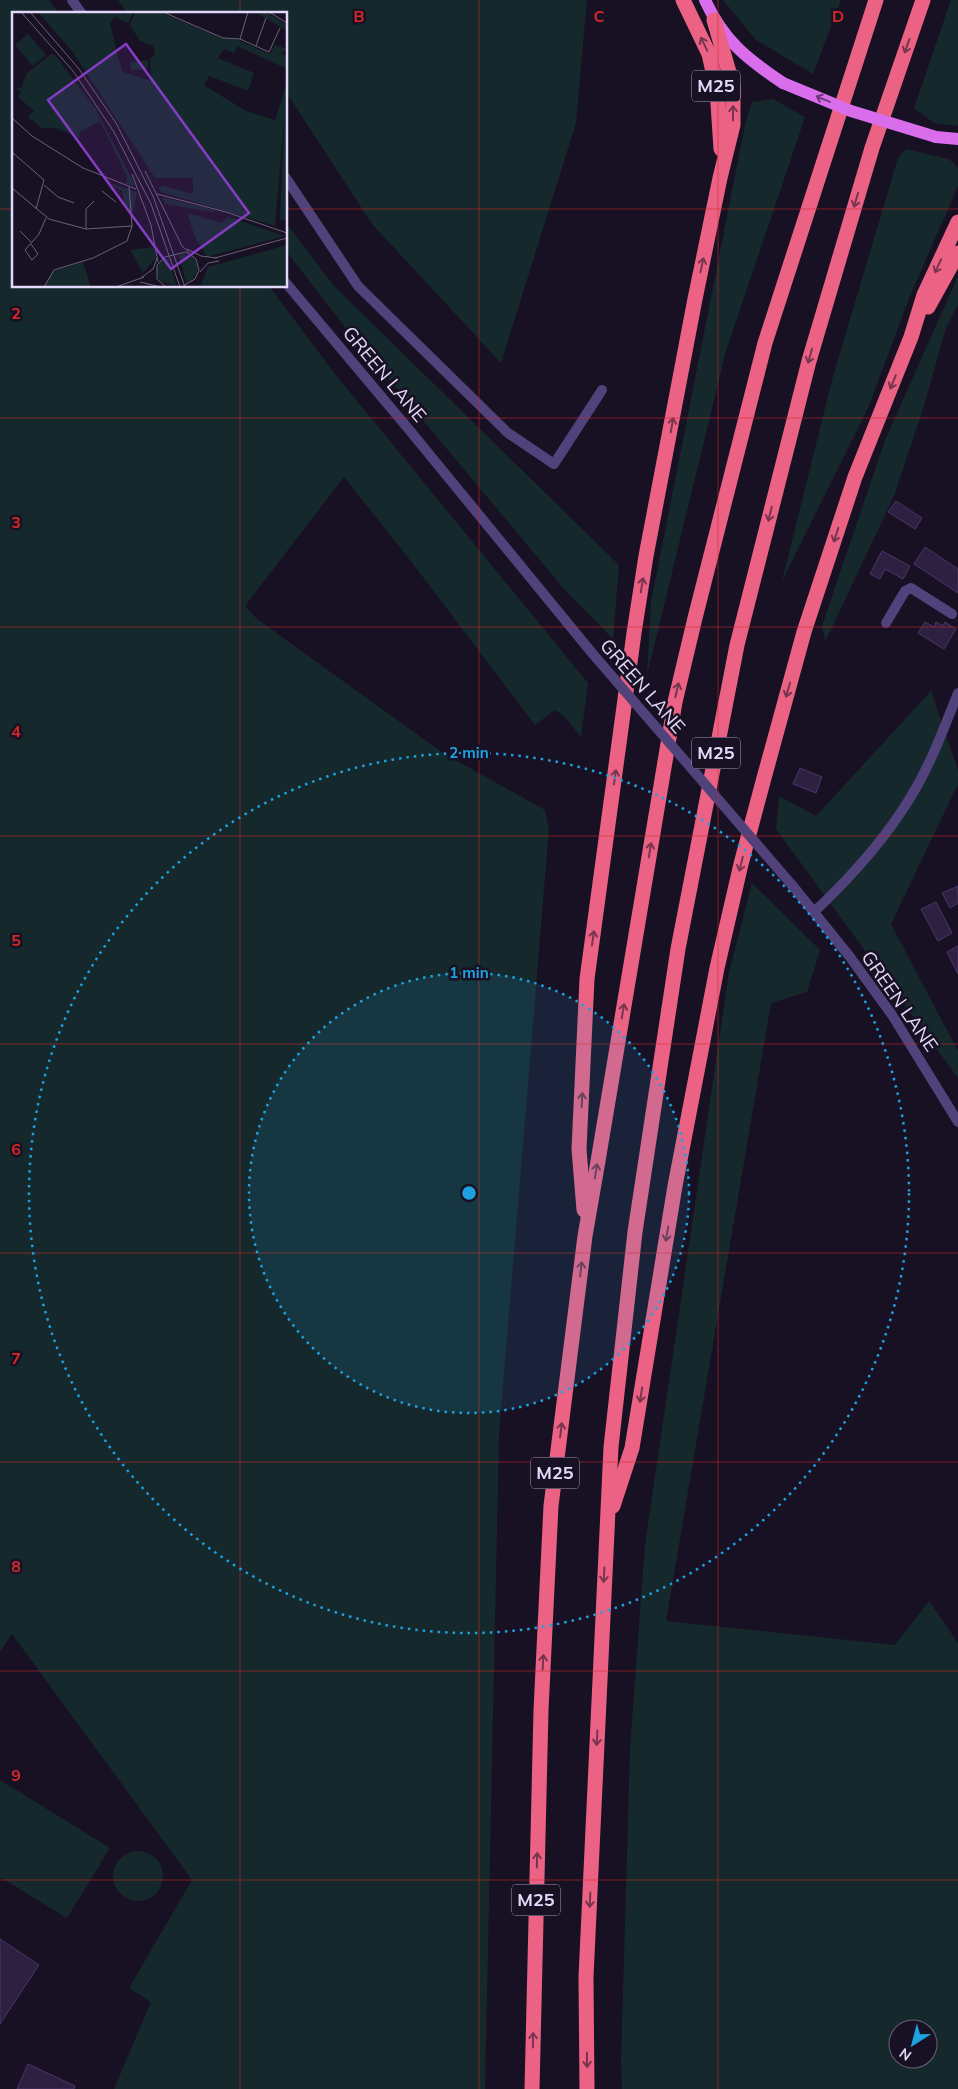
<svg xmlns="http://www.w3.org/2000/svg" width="958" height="2089" font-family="Mulish,sans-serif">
<rect width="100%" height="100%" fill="#181123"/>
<g fill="#15282c" fill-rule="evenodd">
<polygon points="0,0 49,0 59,14 14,14 14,286 269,286 335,374 588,683 581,737 566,718 555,710 535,725 413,564 344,477 245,606 257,619 443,753 545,810 549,829 499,1434 485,2089 114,2089 151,2002 129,1988 192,1880 12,1634 0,1652"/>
<polygon points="118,0 587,0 576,123 501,363 372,224 286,92 286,14 128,14"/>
<polygon points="723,0 841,0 813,74 756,40"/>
<polygon points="951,0 958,0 958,126 934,123 914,108"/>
<polygon points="773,99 805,117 726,351 647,675 651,602 746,120 752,102"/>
<polygon points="906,149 949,159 958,168 958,186 910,296 868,408 782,581 832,380 898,158"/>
<polygon points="286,223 334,286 619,565 613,639 564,589 345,327 286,251"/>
<polygon points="958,276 958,305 946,328 923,409 894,496 825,642 822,626 885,440"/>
<polygon points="931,691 958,770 958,784 891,924 958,1051 958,1078 776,829 779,796 816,816"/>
<path d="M752 883 820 950 807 992 771 1003 666 1621 895 1645 929 1601 958 1643V2089H622L621 2062 630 1748 645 1545 729 972ZM898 2029H928V2059H898Z"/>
<polygon points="0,1780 110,1848 67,1918 0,1877"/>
<circle cx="138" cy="1876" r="25"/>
</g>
<g fill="#2e2041" stroke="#4b356a">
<polygon points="896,501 922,518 915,529 888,512"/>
<polygon points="925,547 958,569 958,593 914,564"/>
<polygon points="882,551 910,566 903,579 885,569 880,579 870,574"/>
<polygon points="925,622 934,627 936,622 943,626 945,622 956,629 944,649 918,633"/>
<polygon points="800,768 822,777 816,793 793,784"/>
<polygon points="958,886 958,903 950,908 942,893"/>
<polygon points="936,902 952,933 938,941 921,909"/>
<polygon points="958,946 958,974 947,952"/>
<polygon points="0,1939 39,1965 0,2024"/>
<polygon points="28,2064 75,2086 74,2089 17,2089"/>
</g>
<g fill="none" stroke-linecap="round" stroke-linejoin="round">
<g stroke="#51427c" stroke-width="10">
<polyline points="286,178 358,286 508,433 554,464 602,390"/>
<polyline points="886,623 905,591 911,588 952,614"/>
</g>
<path stroke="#51427c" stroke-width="10" d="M814 912C850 878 884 841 910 798 930 766 944 728 958 693"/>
<g stroke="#51427c" stroke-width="10">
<polyline points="72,0 82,14"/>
<polyline points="286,283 411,432 592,653"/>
<polyline points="792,885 850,957 892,1015 958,1122"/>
</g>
<g stroke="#da6dec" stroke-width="12">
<path d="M705 0C723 40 747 59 783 83"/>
<polyline points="936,137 958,139"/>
</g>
<g stroke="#eb6285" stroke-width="15">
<polyline points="683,0 709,54 717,89 721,149"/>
<polyline points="928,307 958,253"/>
<polyline points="584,1210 579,1149 587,979 634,633 646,556 695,299 720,178 733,125 733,86 714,20"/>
<polyline points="613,1506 632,1448 675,1186 717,968 741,864 764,778 804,632 855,477 911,337 924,295 958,222"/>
<polyline points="532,2089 541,1710 551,1506 585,1236 598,1161 675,702 695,618 765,343 876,0"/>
<polyline points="587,2089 586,1977 611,1447 635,1232 678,949 737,645 809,361 872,148 923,0"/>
</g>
<polyline stroke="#51427c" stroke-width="10" points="592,653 792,885"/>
<polyline stroke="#da6dec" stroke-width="12" points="783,83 851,111 936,137"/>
</g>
<defs><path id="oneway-shaft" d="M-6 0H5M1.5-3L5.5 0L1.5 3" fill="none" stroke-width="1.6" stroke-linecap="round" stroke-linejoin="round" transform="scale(1.25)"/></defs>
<g stroke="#77354f">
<use href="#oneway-shaft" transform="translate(704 44) rotate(-116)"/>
<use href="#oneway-shaft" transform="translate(907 46) rotate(109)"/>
<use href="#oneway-shaft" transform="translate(733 113) rotate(-90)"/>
<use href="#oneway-shaft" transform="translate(856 200) rotate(106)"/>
<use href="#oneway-shaft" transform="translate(702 265) rotate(-78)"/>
<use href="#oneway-shaft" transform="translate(938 266) rotate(115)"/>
<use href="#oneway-shaft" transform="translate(810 356) rotate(106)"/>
<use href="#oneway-shaft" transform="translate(893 382) rotate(112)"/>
<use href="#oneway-shaft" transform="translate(672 425) rotate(-80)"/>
<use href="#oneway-shaft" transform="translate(770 514) rotate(104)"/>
<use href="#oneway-shaft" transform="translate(836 535) rotate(108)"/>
<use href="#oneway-shaft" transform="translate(642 585) rotate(-81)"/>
<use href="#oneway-shaft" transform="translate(677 690) rotate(-77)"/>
<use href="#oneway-shaft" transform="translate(788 690) rotate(106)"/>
<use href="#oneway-shaft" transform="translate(615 777) rotate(-82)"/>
<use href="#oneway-shaft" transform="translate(650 850) rotate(-81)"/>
<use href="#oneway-shaft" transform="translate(741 864) rotate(104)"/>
<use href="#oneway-shaft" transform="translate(593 938) rotate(-82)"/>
<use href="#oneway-shaft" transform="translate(623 1011) rotate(-80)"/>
<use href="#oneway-shaft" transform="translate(582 1100) rotate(-87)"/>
<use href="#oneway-shaft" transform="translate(596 1171) rotate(-81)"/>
<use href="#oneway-shaft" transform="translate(667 1234) rotate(99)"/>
<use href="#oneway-shaft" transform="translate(581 1269) rotate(-83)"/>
<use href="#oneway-shaft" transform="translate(641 1395) rotate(99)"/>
<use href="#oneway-shaft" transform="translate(561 1430) rotate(-83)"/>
<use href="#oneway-shaft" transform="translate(604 1575) rotate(93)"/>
<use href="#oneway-shaft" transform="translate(543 1662) rotate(-87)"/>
<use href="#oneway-shaft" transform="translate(597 1738) rotate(93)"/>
<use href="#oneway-shaft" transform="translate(537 1860) rotate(-89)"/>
<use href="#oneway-shaft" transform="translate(590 1900) rotate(93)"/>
<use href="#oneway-shaft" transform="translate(533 2040) rotate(-89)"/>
<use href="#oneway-shaft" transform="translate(587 2060) rotate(89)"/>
</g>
<use stroke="#6f3a7d" href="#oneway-shaft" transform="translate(823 99) rotate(-157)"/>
<path fill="none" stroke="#d62828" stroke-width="1" stroke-opacity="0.55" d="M240 0V14M479 0V2089M718 0V2089M0 209H14M286 209H958M240 286V2089M0 418H958M0 627H958M0 836H958M0 1044H958M0 1253H958M0 1462H958M0 1671H958M0 1880H958"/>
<circle cx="469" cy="1193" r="220" fill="#1da1e1" fill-opacity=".12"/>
<g fill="none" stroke="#1da1e1" stroke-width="2.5" stroke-dasharray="2.5 5">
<circle cx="469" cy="1193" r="220"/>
<circle cx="469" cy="1193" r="440"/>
</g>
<g text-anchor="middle" stroke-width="5" stroke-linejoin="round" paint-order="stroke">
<g fill="#181123" stroke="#a79cba" stroke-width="1">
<rect x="692" y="70.5" width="48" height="31" rx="4"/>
<rect x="692" y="737.5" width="48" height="31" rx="4"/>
<rect x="531" y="1457.5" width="48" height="31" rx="4"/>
<rect x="512" y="1884.5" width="48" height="31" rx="4"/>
</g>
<g font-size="18" font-weight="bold" fill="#e4d8fa">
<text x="716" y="92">M25</text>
<text x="716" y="759">M25</text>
<text x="555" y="1479">M25</text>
<text x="536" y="1906">M25</text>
</g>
<g font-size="19" fill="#e4d8fa" stroke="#181123">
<text transform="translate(385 374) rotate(50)" y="7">GREEN LANE</text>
<text transform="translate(643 686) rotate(49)" y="7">GREEN LANE</text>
<text transform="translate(900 1001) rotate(55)" y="7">GREEN LANE</text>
</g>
</g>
<g transform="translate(12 12)">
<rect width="275" height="275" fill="#181123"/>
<path d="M26 0H121L116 11 103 5 98 11 107 48 111 60 139 69 138 46 143 43 141 34 128 29 118 13 123 0H148L211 27H223L258 42 263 33 275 37 269 42 275 44V57L225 34 222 41 212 37 206 46 242 61 236 79 197 64 192 73 234 99 263 108 275 71V209L268 208 272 108 263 214 149 180 146 175 151 174 181 182V166H143L60 39ZM244 0H254L275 13V19ZM16 22 34 43 21 54 3 33ZM39 42 43 43 83 96 124 174 114 172 115 165 88 109 68 120 67 126 44 116H30L16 105 22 99 6 85 9 79 0 75 9 76 14 62ZM136 48V57L119 58 118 50ZM91 169 125 180 121 200 113 194 110 179ZM150 185 202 198V200L153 192ZM132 198 144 239 143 247 131 261 118 238 142 235ZM175 201 209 211 216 205 273 224 195 245 183 225ZM275 233V275H188L196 255ZM173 242 183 247 186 256 181 268 174 271 167 243ZM156 246 164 272 163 274 148 269 144 257 148 250ZM71 250 79 275H32L40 260Z" fill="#15282c"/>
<path fill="none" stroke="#6a6179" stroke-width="1" d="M9 0 61 59 102 120 139 192 168 275M18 0 67 57 104 111 141 184 173 275M151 0 211 26 228 27 257 40 268 16M257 0 275 11M228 27 236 0M244 34 254 6M0 106 20 124 71 156 124 177M1 141 32 168 24 197M133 159 170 234 178 241M120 162 139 213 146 250M32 173 46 185 62 191M0 176 37 207 74 217 120 214M90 179 104 190M145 182 214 200 275 221M74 217V197L82 189M8 219 20 231M19 232 26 242 20 248 13 238 27 222 34 206M175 237 189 244 205 246M203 246 275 226M188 260 196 251 207 249M129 266 141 257 145 246M128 270 149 275M32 275 42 258 81 246 115 229 120 214 117 175M104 275 132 265M154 275 145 267V253L153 245 174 240 184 247 187 258 183 267 171 274"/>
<path fill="#863dc5" fill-opacity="0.15" stroke="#863dc5" stroke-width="2.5" d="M114 32 237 201 159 257 36 88Z"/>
<rect width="275" height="275" fill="none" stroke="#e4d8fa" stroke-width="2.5"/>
</g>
<g font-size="16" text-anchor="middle" font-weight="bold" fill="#d62828" stroke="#181123" stroke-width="5" stroke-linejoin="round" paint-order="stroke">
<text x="359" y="22">B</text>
<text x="599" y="22">C</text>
<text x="838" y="22">D</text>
<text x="16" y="319">2</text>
<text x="16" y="528">3</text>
<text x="16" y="737">4</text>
<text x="16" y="946">5</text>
<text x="16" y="1155">6</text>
<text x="16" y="1364">7</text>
<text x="16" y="1572">8</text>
<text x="16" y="1781">9</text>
</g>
<circle cx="469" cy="1193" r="8" fill="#1da1e1" stroke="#181123" stroke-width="2.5"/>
<g font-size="15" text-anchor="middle" font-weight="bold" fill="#1da1e1" stroke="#181123" stroke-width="5" stroke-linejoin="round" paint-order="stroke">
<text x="469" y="758">2 min</text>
<text x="469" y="978">1 min</text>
</g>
<g transform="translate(913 2044) rotate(216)"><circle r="24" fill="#181123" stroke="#6a6179"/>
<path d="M0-4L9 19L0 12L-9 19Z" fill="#1da1e1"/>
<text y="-8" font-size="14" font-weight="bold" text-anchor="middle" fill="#e4d8fa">N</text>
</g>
</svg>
